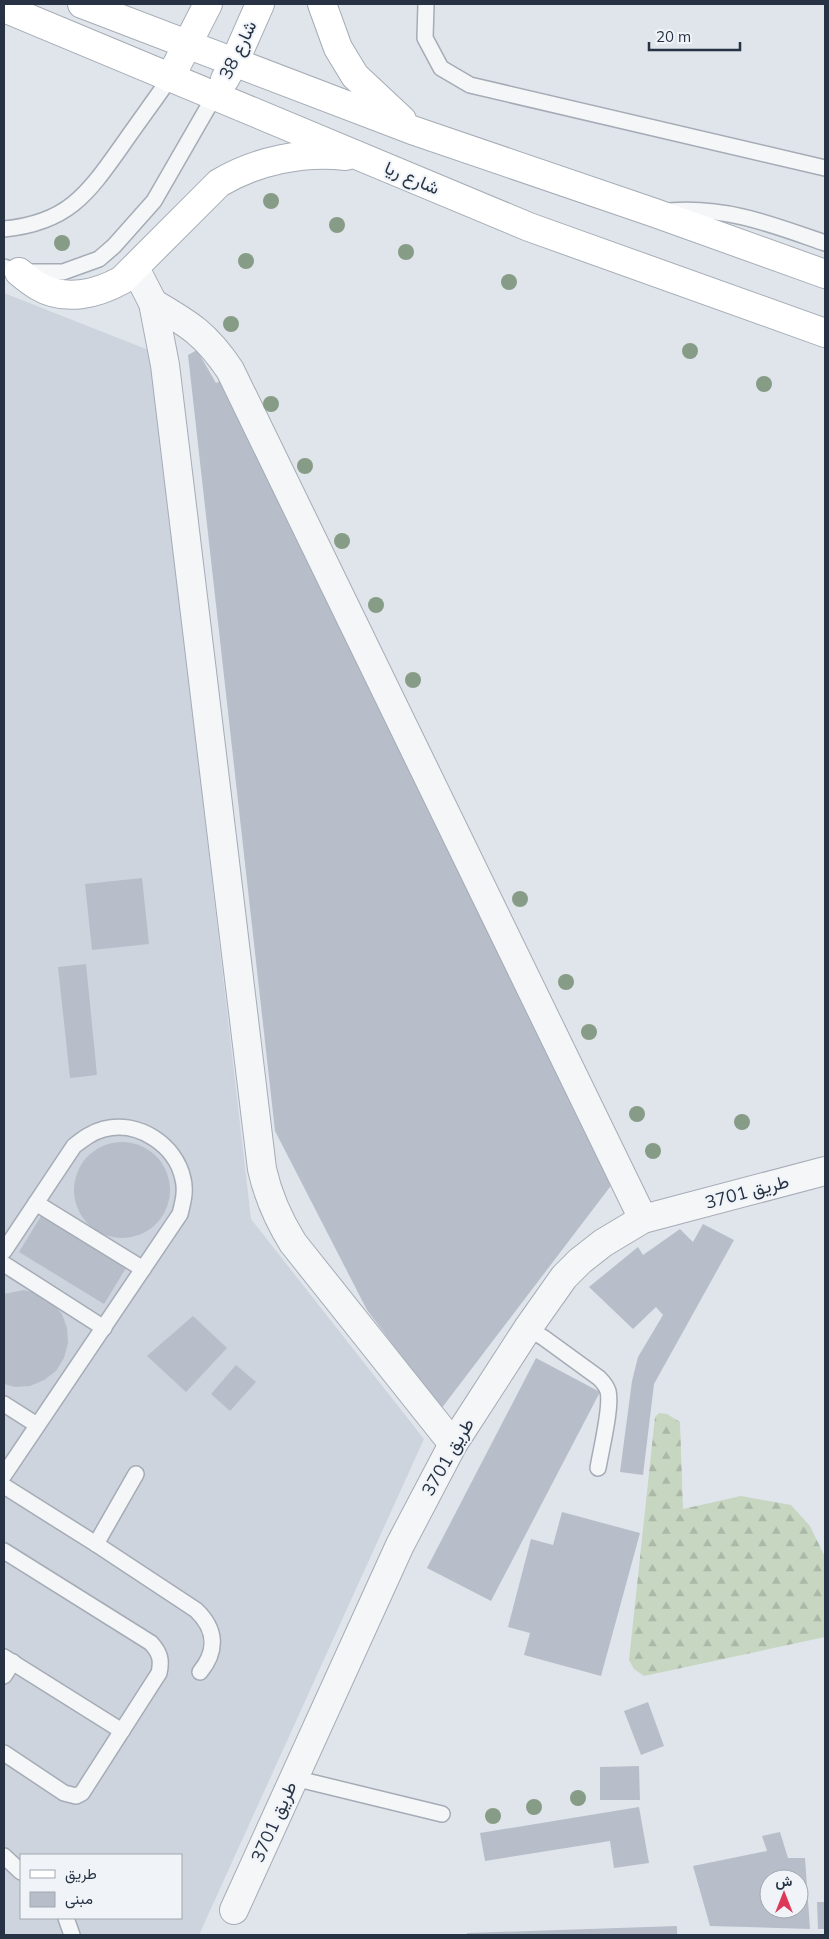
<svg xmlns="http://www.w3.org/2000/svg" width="829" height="1939" font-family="Mulish,Vazirmatn,sans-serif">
<defs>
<pattern id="forest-firs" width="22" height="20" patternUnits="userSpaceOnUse" patternTransform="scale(1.25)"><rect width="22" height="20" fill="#c7d6c1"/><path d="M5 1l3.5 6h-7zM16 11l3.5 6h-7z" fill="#abb8a7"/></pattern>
</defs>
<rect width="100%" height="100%" fill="#e0e5eb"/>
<path fill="#ced4dd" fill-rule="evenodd" d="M4 293 151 351 251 1219 424 1439 199 1935H4ZM21 1855H181V1918H21Z"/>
<polygon fill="url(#forest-firs)" points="659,1413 667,1414 680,1422 683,1509 741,1496 791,1505 810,1526 825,1557 825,1637 644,1676 634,1669 629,1660 655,1417"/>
<g fill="#b7bec9" fill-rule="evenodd">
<polygon points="197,350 216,383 227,378 613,1183 441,1409 367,1310 275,1131 188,355"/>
<polygon points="142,878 149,944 92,950 85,884"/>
<polygon points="86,964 97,1075 70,1078 58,967"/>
<circle cx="122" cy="1190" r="48"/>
<polygon points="41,1216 126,1268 104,1304 19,1252"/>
<polygon points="703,1224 734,1240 654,1384 643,1475 620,1472 632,1381 638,1357 663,1315 656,1307 633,1329 589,1287 638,1247 643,1255 680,1229 693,1242"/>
<polygon points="24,1290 39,1294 52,1303 62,1314 67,1328 68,1343 64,1358 56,1371 44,1380 30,1386 15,1387 4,1384 4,1294"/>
<polygon points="193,1316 227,1348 186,1392 147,1356"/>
<polygon points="536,1358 600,1392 491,1601 427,1568"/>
<polygon points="236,1365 256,1382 230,1411 211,1394"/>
<polygon points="562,1512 640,1533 601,1676 524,1655 530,1633 508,1627 531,1539 553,1545"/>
<polygon points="648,1702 664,1746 641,1755 624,1711"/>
<polygon points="639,1766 640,1800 600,1800 600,1767"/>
<polygon points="639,1807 649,1863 614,1868 610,1841 485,1861 480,1833"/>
<path d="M780 1832 788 1858H805L810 1929 710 1926 693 1866 767 1851 762 1836ZM769 1879H799V1909H769Z"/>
<polygon points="817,1902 825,1902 825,1929 818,1929"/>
<polygon points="677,1926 677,1935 467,1935 467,1933"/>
</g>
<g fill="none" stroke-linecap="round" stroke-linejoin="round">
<g stroke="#a5acb6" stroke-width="18">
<g id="lane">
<polyline points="426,4 425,38 441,68 470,85 825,168"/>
<path d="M669 211C726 206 773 225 825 243"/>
<path d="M4 229C67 223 87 195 121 147 137 124 154 101 170 78"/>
<polyline points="4,267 19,272 63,272 99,259 114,246 154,201 215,95"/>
<polyline points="36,1203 143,1269"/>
<path d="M4 1251 74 1146C83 1139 92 1132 104 1129 138 1120 176 1145 183 1179 186 1191 183 1202 180 1214L4 1475"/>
<polyline points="4,1264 104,1328"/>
<path d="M528 1328 544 1338 599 1378C603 1382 606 1385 608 1391 612 1406 601 1450 598 1468"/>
<polyline points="4,1404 37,1425"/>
<path d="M4 1486 96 1544 196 1610C216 1629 218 1650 200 1672"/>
<polyline points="96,1544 136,1474"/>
<path d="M4 1551 151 1643C160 1653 162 1660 159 1673L82 1793 76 1796 64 1793 4 1753"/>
<polyline points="4,1657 122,1731"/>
<polyline points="4,1676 13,1662"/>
<polyline points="294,1778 442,1814"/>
<polyline points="4,1856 21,1872"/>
<polyline points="66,1918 72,1935"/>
</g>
</g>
<g stroke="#a5acb6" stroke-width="30">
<g id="street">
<path d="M135 268 153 303 165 365 262 1169C268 1196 278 1219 293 1243L453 1444"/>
<path d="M153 303C189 324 206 334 230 370L643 1219"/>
<polyline points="234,1910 400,1545 453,1444 528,1328 564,1277 580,1261 603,1243 643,1219 825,1171"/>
</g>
</g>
<g stroke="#a5acb6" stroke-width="30">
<g id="secondary">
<polyline points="82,4 412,130 655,213 825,274"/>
<polyline points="322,4 338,48 355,76 402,120"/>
<polyline points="4,8 529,227 825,333"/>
<polyline points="170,78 208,4"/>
<polyline points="225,79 234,63 260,4"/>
<path d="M19 272C25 277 31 282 38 286 65 302 97 294 122 280L219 183C256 161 303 151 346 156"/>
</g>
</g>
<use href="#lane" stroke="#f4f6f8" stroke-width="15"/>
<use href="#street" stroke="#f4f6f8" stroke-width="28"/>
<use href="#secondary" stroke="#fff" stroke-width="28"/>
</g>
<g fill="#869c86">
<circle cx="271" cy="201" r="8"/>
<circle cx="337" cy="225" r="8"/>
<circle cx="62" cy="243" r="8"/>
<circle cx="406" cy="252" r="8"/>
<circle cx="246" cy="261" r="8"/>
<circle cx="509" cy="282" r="8"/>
<circle cx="231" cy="324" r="8"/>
<circle cx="690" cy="351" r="8"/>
<circle cx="764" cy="384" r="8"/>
<circle cx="271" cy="404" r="8"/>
<circle cx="305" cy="466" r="8"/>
<circle cx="342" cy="541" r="8"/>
<circle cx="376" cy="605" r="8"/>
<circle cx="413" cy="680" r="8"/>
<circle cx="520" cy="899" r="8"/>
<circle cx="566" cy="982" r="8"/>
<circle cx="589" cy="1032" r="8"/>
<circle cx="637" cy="1114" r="8"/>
<circle cx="742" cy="1122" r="8"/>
<circle cx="653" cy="1151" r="8"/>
<circle cx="578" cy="1798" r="8"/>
<circle cx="534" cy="1807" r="8"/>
<circle cx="493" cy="1816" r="8"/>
</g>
<g text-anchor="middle" stroke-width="4" stroke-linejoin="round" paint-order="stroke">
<g font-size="18" fill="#273344" stroke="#f0f4f8">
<text transform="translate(238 50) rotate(-64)" y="6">شارع 38</text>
<text transform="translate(412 178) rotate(23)" y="6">شارع ريا</text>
<text transform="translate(747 1192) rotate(-15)" y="6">طريق 3701</text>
<text transform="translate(448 1457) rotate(-60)" y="6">طريق 3701</text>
<text transform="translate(274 1822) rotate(-66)" y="6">طريق 3701</text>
</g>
</g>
<rect width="829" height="1939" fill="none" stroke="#273344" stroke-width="10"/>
<rect x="20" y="1854" width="162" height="65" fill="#f0f4f8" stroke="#a0a7b0"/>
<rect x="30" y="1870" width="25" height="8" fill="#ffffff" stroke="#a0a7b0"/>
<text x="65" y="1879" font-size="15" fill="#273344">طريق</text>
<rect x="30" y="1892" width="25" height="15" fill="#b7bec9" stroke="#a0a7b0"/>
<text x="65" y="1904" font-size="15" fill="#273344">مبنى</text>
<g transform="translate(784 1894)"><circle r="24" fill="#f0f4f8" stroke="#a0a7b0"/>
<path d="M0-4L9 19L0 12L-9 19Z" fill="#dc3958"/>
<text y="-8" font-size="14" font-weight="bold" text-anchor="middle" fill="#273344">ش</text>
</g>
<path d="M649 42v8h91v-8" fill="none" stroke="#273344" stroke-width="2.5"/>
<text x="656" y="42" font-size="15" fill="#273344" stroke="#f0f4f8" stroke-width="4" paint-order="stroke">20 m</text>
</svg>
